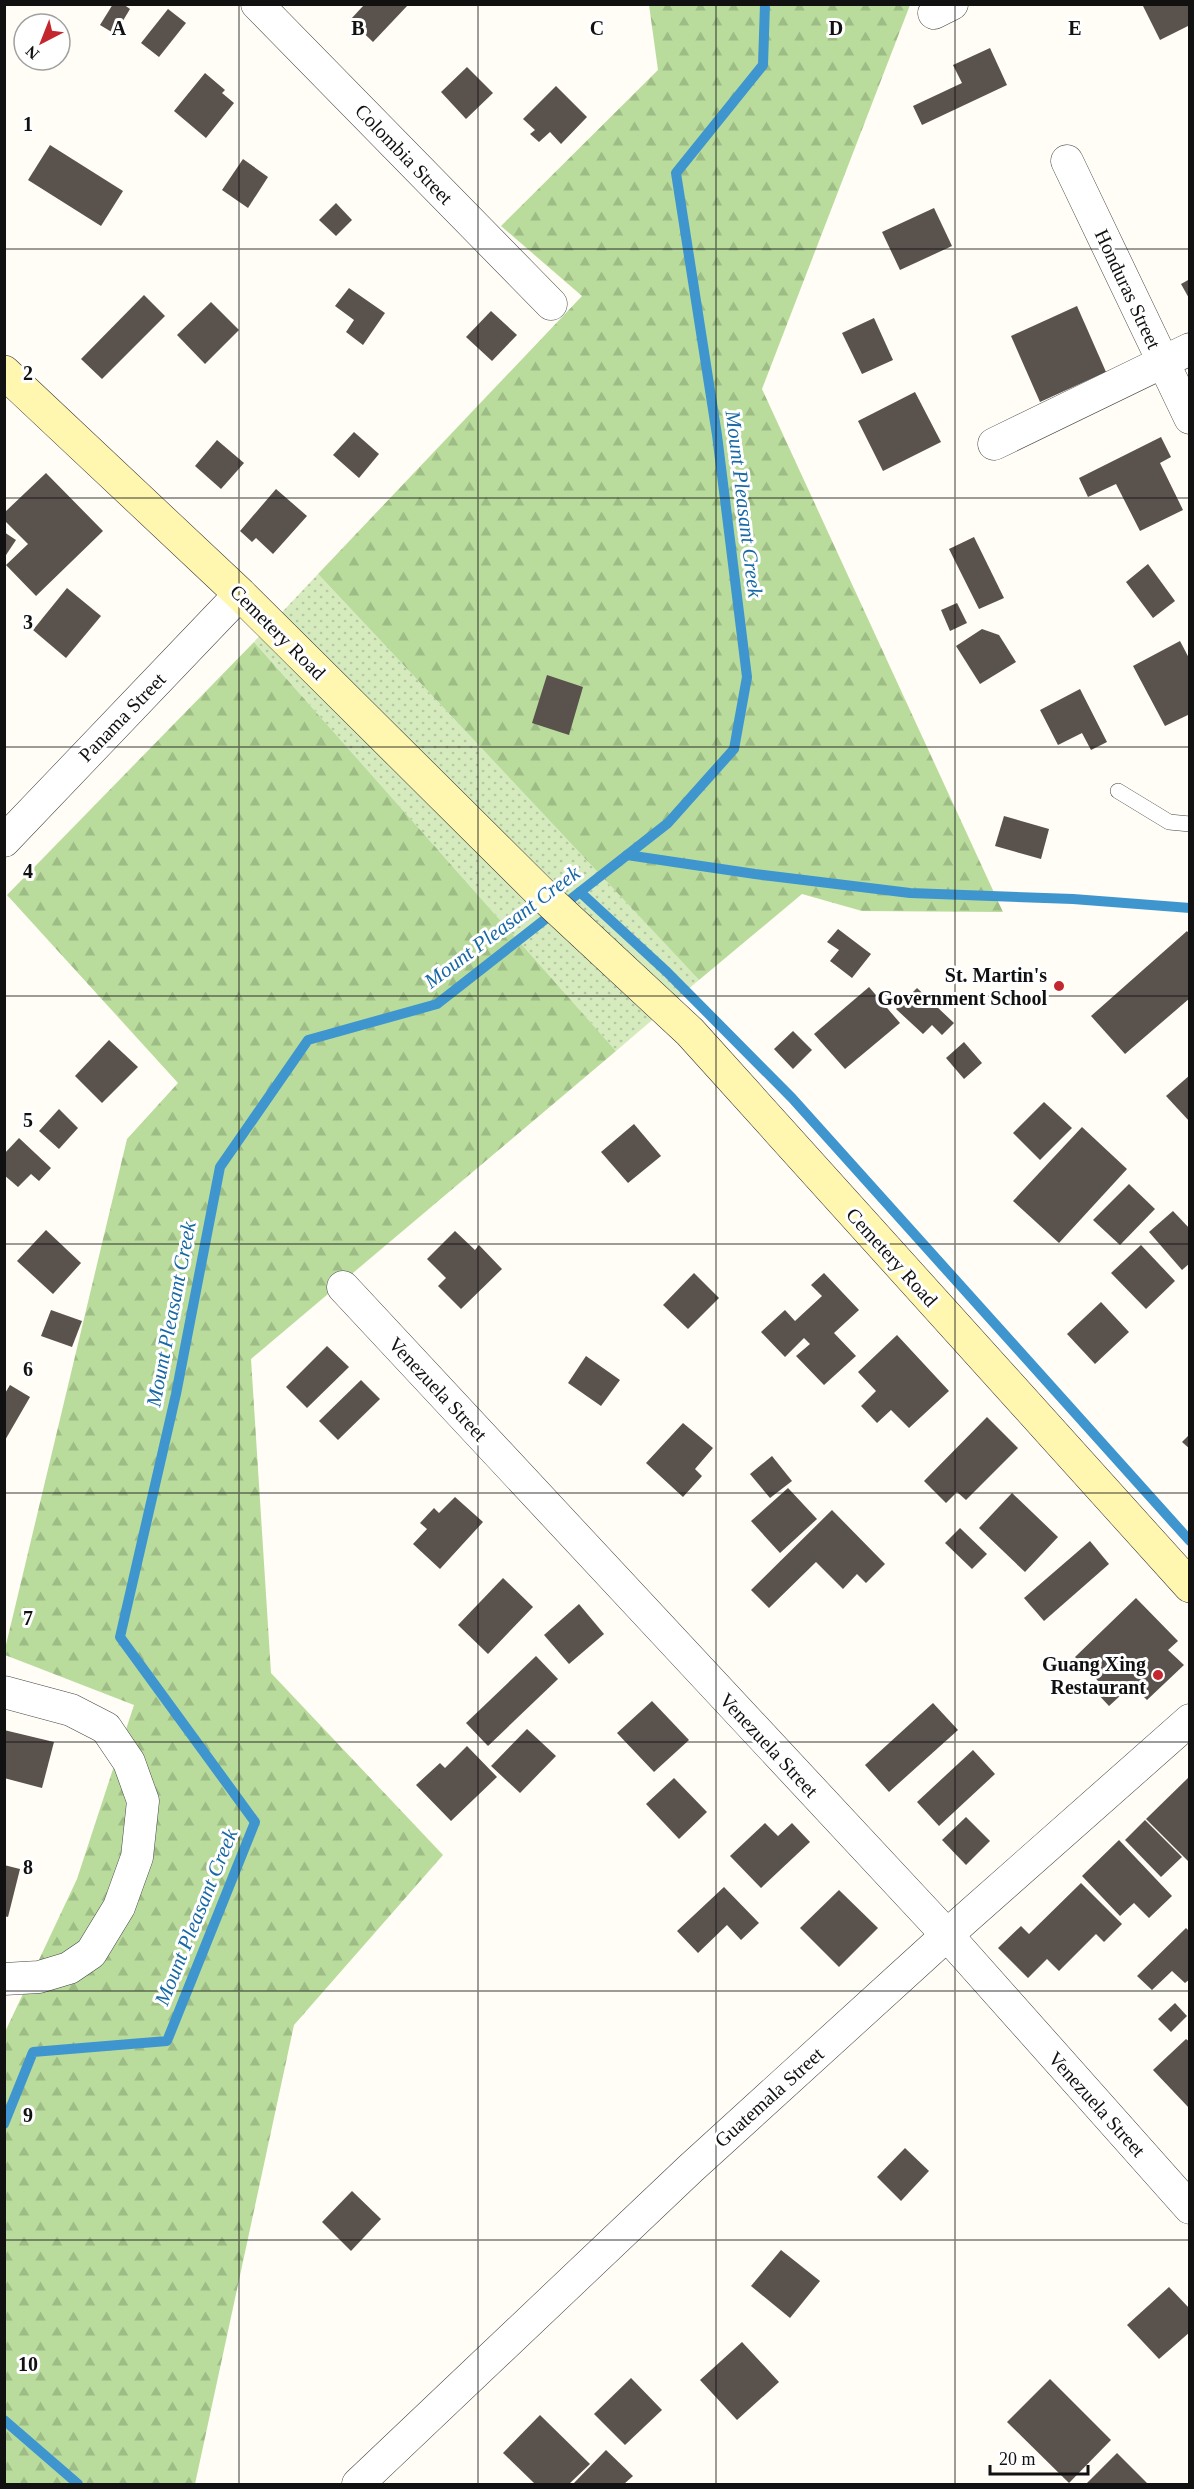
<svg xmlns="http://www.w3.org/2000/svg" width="1194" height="2489" font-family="'Times New Roman',serif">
<defs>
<pattern id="grass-dots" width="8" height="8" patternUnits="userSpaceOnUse" patternTransform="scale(1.5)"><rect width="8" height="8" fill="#d5ebbd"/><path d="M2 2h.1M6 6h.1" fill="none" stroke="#b6c8a1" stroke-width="1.8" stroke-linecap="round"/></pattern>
<pattern id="forest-firs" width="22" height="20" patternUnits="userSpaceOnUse" patternTransform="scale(1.5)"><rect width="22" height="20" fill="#b9dc9c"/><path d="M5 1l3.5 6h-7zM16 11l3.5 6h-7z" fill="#9ebc85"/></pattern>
</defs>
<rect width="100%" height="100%" fill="#fffdf5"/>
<polygon fill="url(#grass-dots)" points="318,574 699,980 616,1051 254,642"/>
<g fill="url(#forest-firs)">
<polygon points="649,5 910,5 762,389 1003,912 862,911 802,894 699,980 318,574 582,296 501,226 658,70"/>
<polygon points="254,642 616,1051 251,1359 271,1673 443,1855 294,2025 195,2484 5,2484 5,2032 77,1879 134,1705 5,1655 5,1649 127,1139 178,1083 7,895"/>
</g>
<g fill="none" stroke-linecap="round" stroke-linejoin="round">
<g stroke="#3f96cf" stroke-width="10">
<polyline points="627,855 755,874 910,893 1073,899 1190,908"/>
<polyline points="580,892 667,972 792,1098 1190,1541"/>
<polyline points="4,2124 33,2052 167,2041 255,1822 120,1637 176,1394 220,1167 308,1040 437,1004 668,823 734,749 747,677 717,435 676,173 763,65 765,4"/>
<polyline points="4,2420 78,2484"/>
</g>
</g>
<g fill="#5a524d">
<polygon points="113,4 123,4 130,9 115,34 100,25"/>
<polygon points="1142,4 1190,4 1190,25 1160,40"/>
<polygon points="364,5 408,5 373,42 350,20"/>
<polygon points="168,9 186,23 159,57 141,43"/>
<polygon points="990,48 1007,85 922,125 913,106 962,83 953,65"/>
<polygon points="467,67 493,93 466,119 441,92"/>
<polygon points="205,73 225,90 222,93 234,103 206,138 174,111"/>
<polygon points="556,86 587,117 561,144 550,132 539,142 530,134 535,130 523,119"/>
<polygon points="50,145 123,191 101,226 28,180"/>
<polygon points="243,159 268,177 248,208 222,190"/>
<polygon points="336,203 352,220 336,236 319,220"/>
<polygon points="934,208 952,246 900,270 882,232"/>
<polygon points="1190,279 1190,300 1181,284"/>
<polygon points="349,288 385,313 363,345 346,332 354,320 335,306"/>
<polygon points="144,295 165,316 102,379 81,359"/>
<polygon points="211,302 239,330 205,364 177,335"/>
<polygon points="1077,306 1106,372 1040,402 1011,336"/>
<polygon points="491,311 517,335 492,361 466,337"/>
<polygon points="874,318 893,360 862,374 842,333"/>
<polygon points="915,392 941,442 883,471 858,421"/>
<polygon points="354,432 379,454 359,478 333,455"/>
<polygon points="1161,437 1171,457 1160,463 1183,510 1140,531 1116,484 1088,497 1079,478"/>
<polygon points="217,440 244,463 221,489 195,466"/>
<polygon points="46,473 103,531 36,596 6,565 28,544 4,520 4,513"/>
<polygon points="276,489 307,516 273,554 256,538 252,542 240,531"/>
<polygon points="4,532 16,540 4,558"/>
<polygon points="974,537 1004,598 979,609 949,549"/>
<polygon points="1148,564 1175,601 1153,618 1126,582"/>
<polygon points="67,588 101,616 66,658 33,630"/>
<polygon points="957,603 967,623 950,631 941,610"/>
<polygon points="982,629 999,635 1016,662 980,684 956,646"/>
<polygon points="1180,641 1190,660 1190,714 1165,726 1133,666"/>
<polygon points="547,675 583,687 569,735 532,723"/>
<polygon points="1080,689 1107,742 1091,750 1082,733 1058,745 1040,710"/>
<polygon points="1004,816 1049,829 1041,859 995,846"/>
<polygon points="838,929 871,954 852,978 830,961 839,950 827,942"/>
<polygon points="1187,931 1190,935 1190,998 1125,1054 1091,1016"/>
<polygon points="869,987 900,1023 845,1069 814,1034"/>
<polygon points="917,988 954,1023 942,1035 932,1025 923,1034 896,1009"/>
<polygon points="793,1031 812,1050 793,1069 774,1049"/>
<polygon points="109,1040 138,1067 102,1103 75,1076"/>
<polygon points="964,1042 982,1063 964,1079 946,1058"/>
<polygon points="1190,1075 1190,1122 1166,1096"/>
<polygon points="1044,1102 1072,1128 1040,1160 1013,1133"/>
<polygon points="59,1109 78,1128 59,1149 39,1131"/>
<polygon points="634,1124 661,1156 628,1183 601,1152"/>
<polygon points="1082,1127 1127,1169 1059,1243 1013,1201"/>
<polygon points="19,1138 51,1168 39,1181 31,1174 18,1187 4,1175 4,1154"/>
<polygon points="1129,1184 1155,1209 1120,1245 1093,1220"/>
<polygon points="1173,1211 1190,1229 1190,1263 1182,1270 1149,1232"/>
<polygon points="46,1230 81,1263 53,1294 17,1261"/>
<polygon points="455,1231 475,1250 479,1245 502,1269 461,1309 438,1286 446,1278 427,1259"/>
<polygon points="1141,1245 1175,1281 1146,1309 1111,1273"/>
<polygon points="694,1273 719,1298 688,1329 663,1305"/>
<polygon points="824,1273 859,1310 834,1333 856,1356 824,1385 796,1356 810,1344 804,1338 785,1357 761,1332 785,1310 795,1321 822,1296 811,1285"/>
<polygon points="1101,1302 1129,1332 1095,1364 1067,1334"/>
<polygon points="51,1310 82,1321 72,1347 41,1336"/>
<polygon points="897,1335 949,1391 909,1428 891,1410 877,1423 861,1406 876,1391 858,1372"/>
<polygon points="327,1346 349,1367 307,1408 286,1387"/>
<polygon points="586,1356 620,1380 601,1406 568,1383"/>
<polygon points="361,1380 380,1399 338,1440 319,1421"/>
<polygon points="10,1385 30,1397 4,1442 4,1395"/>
<polygon points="987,1417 1018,1448 966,1500 957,1492 946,1503 924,1481"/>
<polygon points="683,1423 713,1448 695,1469 702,1476 683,1497 646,1463"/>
<polygon points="1190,1434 1190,1449 1182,1442"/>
<polygon points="772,1456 792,1481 770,1498 750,1474"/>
<polygon points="788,1488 817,1519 780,1553 751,1521"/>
<polygon points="1012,1493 1058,1537 1025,1572 979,1528"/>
<polygon points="455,1497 483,1522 440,1569 413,1544 427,1529 420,1523 434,1508 439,1513"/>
<polygon points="832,1510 885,1564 866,1583 857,1574 843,1589 816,1562 769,1608 751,1590"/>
<polygon points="960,1528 987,1554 972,1569 945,1543"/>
<polygon points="1090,1541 1109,1564 1044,1621 1024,1598"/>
<polygon points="503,1578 533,1607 488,1654 458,1625"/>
<polygon points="1136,1598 1178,1641 1168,1650 1184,1665 1147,1700 1132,1685 1109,1706 1095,1691 1102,1685 1075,1657"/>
<polygon points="579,1604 604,1634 569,1664 544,1635"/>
<polygon points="536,1656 558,1679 488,1746 466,1723"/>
<polygon points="652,1701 689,1740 654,1772 617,1733"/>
<polygon points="933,1703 958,1730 889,1792 865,1765"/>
<polygon points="527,1729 556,1756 520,1793 491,1766"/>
<polygon points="4,1730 54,1742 42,1788 4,1778"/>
<polygon points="467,1746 497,1777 451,1821 416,1785 440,1763 445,1768"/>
<polygon points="973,1750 995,1774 939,1826 917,1802"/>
<polygon points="1190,1776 1190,1863 1146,1819"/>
<polygon points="674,1778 707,1812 679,1839 646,1804"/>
<polygon points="966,1817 990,1841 966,1865 942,1840"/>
<polygon points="1145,1820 1182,1857 1161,1877 1125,1840"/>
<polygon points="765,1823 778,1836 792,1823 810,1842 761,1888 730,1856"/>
<polygon points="1119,1840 1172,1896 1149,1918 1134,1903 1120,1916 1082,1876"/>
<polygon points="4,1865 20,1869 8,1917 4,1916"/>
<polygon points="1081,1883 1122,1924 1104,1942 1096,1934 1059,1971 1047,1959 1028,1978 998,1948 1021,1926 1029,1934"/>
<polygon points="724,1887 759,1923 741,1940 727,1925 698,1953 677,1931"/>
<polygon points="839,1890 878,1928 839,1967 800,1928"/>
<polygon points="1186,1928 1190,1932 1190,1979 1185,1983 1172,1971 1152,1990 1137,1976"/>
<polygon points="1175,2003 1187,2016 1171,2032 1158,2019"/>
<polygon points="1186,2039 1190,2042 1190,2109 1153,2070"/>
<polygon points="905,2148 929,2171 901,2201 877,2177"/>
<polygon points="352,2191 381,2219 351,2251 322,2222"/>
<polygon points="781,2250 820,2281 790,2318 751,2286"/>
<polygon points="1169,2287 1190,2309 1190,2332 1159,2359 1127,2325"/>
<polygon points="742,2342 779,2382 737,2420 700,2380"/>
<polygon points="631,2378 662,2410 625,2445 594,2414"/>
<polygon points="1050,2379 1111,2440 1069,2483 1007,2422"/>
<polygon points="540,2415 590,2464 569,2484 535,2484 503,2453"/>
<polygon points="606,2450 633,2476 624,2484 573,2484"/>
<polygon points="1117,2453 1148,2484 1086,2484"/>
</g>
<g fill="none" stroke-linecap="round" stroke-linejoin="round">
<g stroke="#444" stroke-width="16">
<polyline id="lane" points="1118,791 1169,822 1190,824"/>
</g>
<g stroke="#444" stroke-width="33">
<g id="street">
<polyline points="257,4 551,304"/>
<polyline points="934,13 952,4"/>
<polyline points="1067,161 1190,418"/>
<polyline points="994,444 1190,349"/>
<polyline points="4,841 240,594"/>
<polyline points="343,1287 947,1935 1190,2208"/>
<polyline points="4,1692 71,1710 106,1728 129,1762 143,1801 137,1857 119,1907 91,1953 69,1968 39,1977 4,1979"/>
<polyline points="358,2484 690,2169 947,1935 1190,1720"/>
</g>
</g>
<g stroke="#333" stroke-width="34">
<polyline id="secondary" points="4,372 240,594 546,898 690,1032 1190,1586"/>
</g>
<use href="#lane" stroke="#fff" stroke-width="15"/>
<use href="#street" stroke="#fff" stroke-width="32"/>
<use href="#secondary" stroke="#fff6b0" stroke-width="33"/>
</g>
<path fill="none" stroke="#111" stroke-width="1.5" stroke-opacity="0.55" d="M239 4V2484M478 4V2484M716 4V2484M955 4V2484M4 249H1190M4 498H1190M4 747H1190M4 996H1190M4 1244H1190M4 1493H1190M4 1742H1190M4 1991H1190M4 2240H1190"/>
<g fill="#c4262e" stroke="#fff" stroke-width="2">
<circle cx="1059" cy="986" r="6"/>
<circle cx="1158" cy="1675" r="6"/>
</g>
<g text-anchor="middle" stroke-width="6" stroke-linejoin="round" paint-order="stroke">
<g font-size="20" fill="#111" stroke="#fff">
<text transform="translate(404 154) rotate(46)" y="7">Colombia Street</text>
<text transform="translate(1128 289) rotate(65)" y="7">Honduras Street</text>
<text transform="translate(278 632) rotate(45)" y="7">Cemetery Road</text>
<text transform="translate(122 717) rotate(-46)" y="7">Panama Street</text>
<text transform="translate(892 1257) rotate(48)" y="7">Cemetery Road</text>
<text transform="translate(438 1389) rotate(47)" y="7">Venezuela Street</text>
<text transform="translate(769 1745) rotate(47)" y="7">Venezuela Street</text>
<text transform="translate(769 2097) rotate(-42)" y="7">Guatemala Street</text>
<text transform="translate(1097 2104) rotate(48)" y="7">Venezuela Street</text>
</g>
<g font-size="20" font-weight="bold" fill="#111" stroke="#fff" text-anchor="end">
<text x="1047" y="982">St. Martin's<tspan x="1047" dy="23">Government School</tspan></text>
<text x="1146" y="1671">Guang Xing<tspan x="1146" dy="23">Restaurant</tspan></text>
</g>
<g font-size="21" font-style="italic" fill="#1768a6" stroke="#fff">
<text transform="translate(744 504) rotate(83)" y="7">Mount Pleasant Creek</text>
<text transform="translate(502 927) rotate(-37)" y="7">Mount Pleasant Creek</text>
<text transform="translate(171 1314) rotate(-79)" y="7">Mount Pleasant Creek</text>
<text transform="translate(196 1917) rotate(-68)" y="7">Mount Pleasant Creek</text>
</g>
</g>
<g font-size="20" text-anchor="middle" font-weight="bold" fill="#111" stroke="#fff" stroke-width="6" stroke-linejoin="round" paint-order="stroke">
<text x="119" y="35">A</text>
<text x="358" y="35">B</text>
<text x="597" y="35">C</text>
<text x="836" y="35">D</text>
<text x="1075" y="35">E</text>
<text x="28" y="131">1</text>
<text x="28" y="380">2</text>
<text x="28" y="629">3</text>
<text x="28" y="878">4</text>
<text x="28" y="1127">5</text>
<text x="28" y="1376">6</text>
<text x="28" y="1625">7</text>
<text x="28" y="1874">8</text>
<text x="28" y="2122">9</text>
<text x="28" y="2371">10</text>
</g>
<rect width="1194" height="2489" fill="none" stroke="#111111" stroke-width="12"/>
<g transform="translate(42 42) rotate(222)"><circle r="28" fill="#ffffff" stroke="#a0a0a0" stroke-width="1.5"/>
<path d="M0-4.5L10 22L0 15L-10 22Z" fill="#c4262e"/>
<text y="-9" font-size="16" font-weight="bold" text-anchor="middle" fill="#111111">N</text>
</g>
<path d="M990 2465v9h98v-9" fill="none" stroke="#111111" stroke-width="3"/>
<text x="999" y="2465" font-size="18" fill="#111111" stroke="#ffffff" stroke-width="4.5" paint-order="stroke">20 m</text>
</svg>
